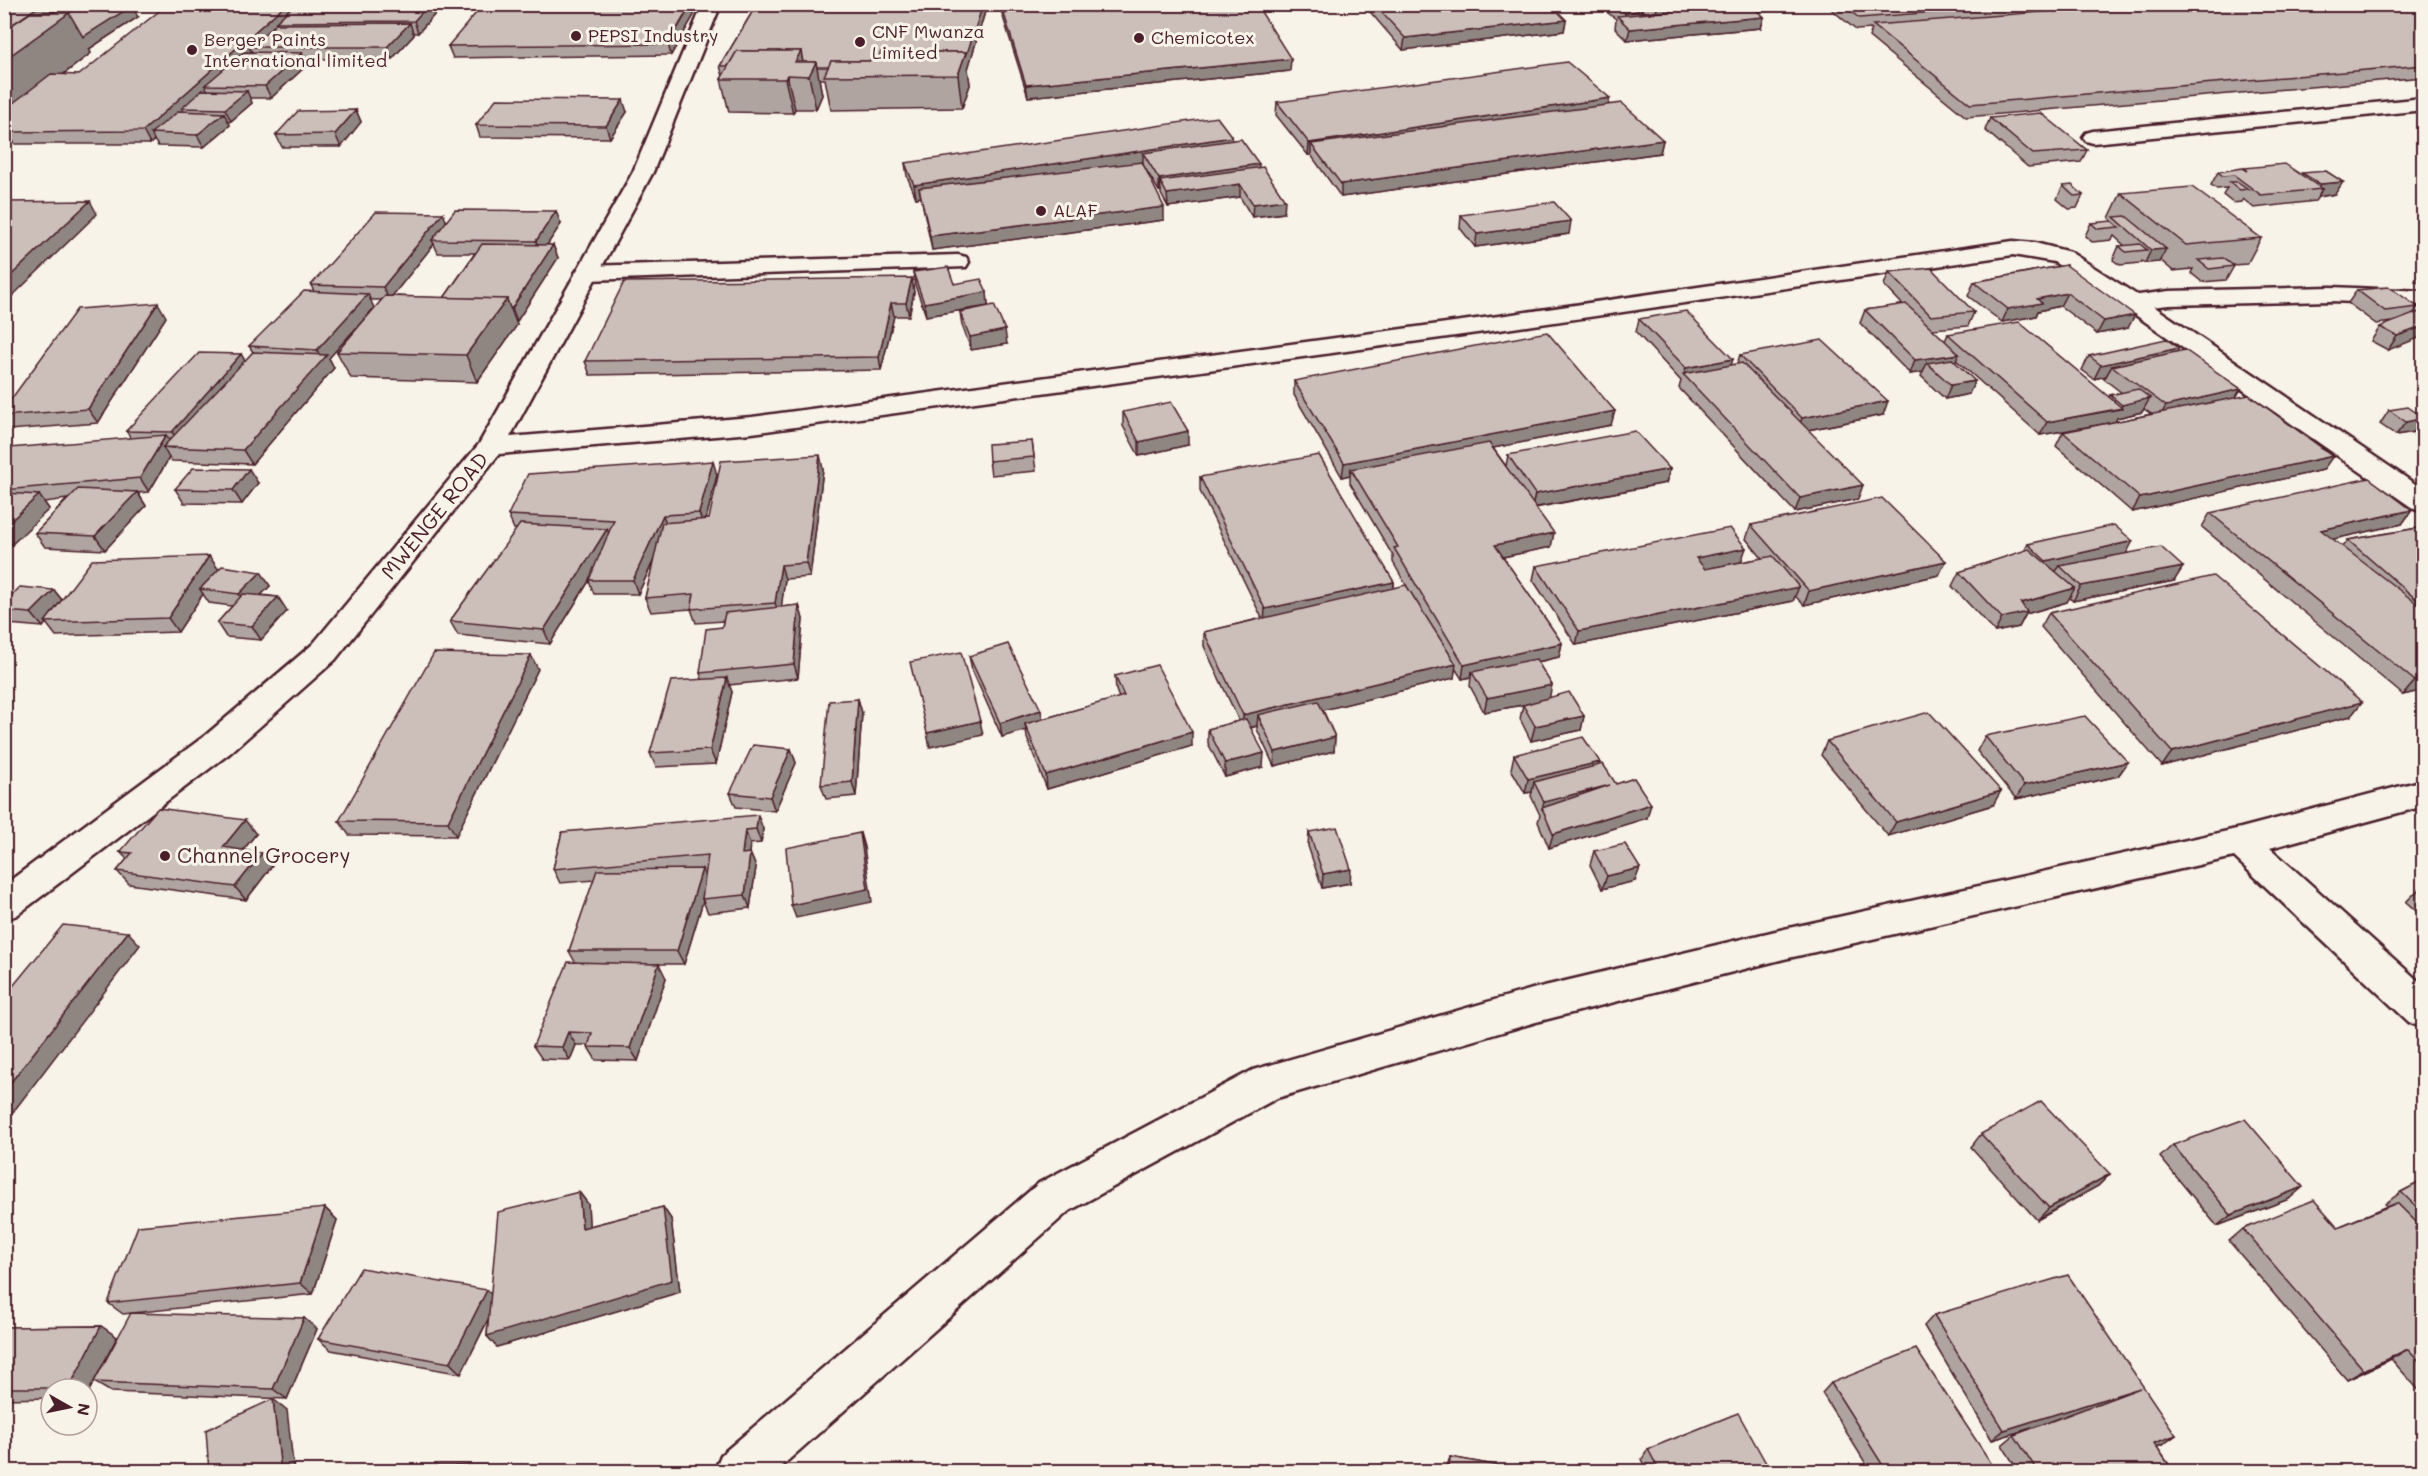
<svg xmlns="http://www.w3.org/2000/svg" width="2428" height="1476" font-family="Mali,sans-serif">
<rect width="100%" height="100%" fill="#f7f3e8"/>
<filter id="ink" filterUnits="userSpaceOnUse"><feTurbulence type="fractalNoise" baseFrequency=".0167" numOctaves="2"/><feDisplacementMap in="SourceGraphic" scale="12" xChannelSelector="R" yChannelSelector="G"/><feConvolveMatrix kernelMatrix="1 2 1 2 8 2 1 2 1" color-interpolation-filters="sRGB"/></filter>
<g filter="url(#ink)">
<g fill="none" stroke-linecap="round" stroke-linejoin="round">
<g stroke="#4a1f2b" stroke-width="5">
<g id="lane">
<polygon points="2424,98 2424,110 2093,143 2086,141 2083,137 2086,133 2093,131"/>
<polygon points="958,255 966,257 969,262 966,267 587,280 579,278 575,273 579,268 587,266"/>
<polygon points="2331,287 2424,291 2424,305 2331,301 2169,305 2132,309 2124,307 2120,302 2124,297 2169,291"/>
</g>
</g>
<g stroke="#4a1f2b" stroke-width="5">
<g id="street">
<polygon points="703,4 721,4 653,172 510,437 752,417 1506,315 2013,241 2035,243 2070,252 2140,297 2424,490 2424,512 2414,509 2124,307 2054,262 2013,255 1506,329 752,433 499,454 335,660 230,753 17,915 4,920 4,885 206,735 313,644 479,444 633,172"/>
<polygon points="2424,780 2424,806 2270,848 2424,986 2424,1028 2410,1023 2234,857 1784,959 1536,1022 1277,1098 1069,1211 775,1472 714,1472 721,1455 1039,1183 1253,1070 1536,988 1784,929 2241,828"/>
</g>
</g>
<use href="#lane" fill="#f7f3e8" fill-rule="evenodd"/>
<use href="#street" fill="#f7f3e8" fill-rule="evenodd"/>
</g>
<g fill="#afa49f" stroke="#4a1f2b" stroke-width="1.5" fill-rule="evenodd">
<polygon points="4,4 53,4 56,10 52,13 138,17 89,49 91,53 63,75 79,75 290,4 291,8 295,4 432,4 435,14 418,33 413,33 414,35 392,59 305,59 307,65 271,98 250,98 252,103 231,121 228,121 230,125 204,147 158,146 154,140 150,144 15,144 13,141 4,141"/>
<polygon points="757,4 987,4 987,5 968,69 970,85 962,108 831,110 825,79 819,79 822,95 816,109 795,109 793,113 729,112 721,79 723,76 720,66"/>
<polygon points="999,4 1001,4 1290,71 1028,97"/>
<polygon points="1365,4 1550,4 1566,20 1564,31 1403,50 1365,6"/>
<polygon points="1600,4 1635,4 1642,10 1641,14 1646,14 1636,4 1778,4 1777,10 1758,11 1764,17 1761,28 1627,40 1615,28 1616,19 1600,7"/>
<polygon points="1825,4 2424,4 2424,77 1966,117 1869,37 1872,29 1856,30"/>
<polygon points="694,15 671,55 453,58 448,46"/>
<polygon points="1277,102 1609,104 1663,140 1660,153 1341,197 1311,155 1308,155 1276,115"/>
<polygon points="356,110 361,122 341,147 282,147 276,135"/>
<polygon points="627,112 610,138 480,137 476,125"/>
<polygon points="1990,118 2087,150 2081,162 2028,167 1985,130"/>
<polygon points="1232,140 1259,168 1284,213 1252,217 1240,197 1168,207 1161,194 1161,191 1159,191 1143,165 1143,163 1142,163 1164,220 932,250 921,197 916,198 907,176 905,163"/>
<polygon points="2424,161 2424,172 2418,169"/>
<polygon points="2244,168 2301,175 2302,173 2335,194 2318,197 2315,201 2254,208 2243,199 2241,202 2233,203 2223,195 2227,188 2217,189 2211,185 2218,172 2226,171 2227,170 2243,169"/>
<polygon points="2063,186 2083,195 2077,208 2069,209 2057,199"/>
<polygon points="2121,193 2261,238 2247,264 2232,265 2234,266 2226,280 2202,282 2191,273 2193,269 2173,271 2160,260 2159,262 2145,263 2142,261 2141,263 2120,265 2113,260 2119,246 2125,246 2114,236 2112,240 2092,242 2085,236 2091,223 2111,222 2112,221 2109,218"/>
<polygon points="1461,215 1569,234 1475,247 1460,228"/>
<path d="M447 221 561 224 547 245H553L558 258 517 321H515L517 325 477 382 351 378 337 352 382 300H370L374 308 329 358 334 368 252 464 172 461 169 458 149 492 138 493 146 506 105 550 45 547 35 533 67 499 44 502 49 509 4 551V454L131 438 126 431 241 354 245 361 253 352 249 346 314 292 311 285ZM434 244 438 253H475L444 298 392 296Z"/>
<polygon points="2066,265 2128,328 2097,334 2060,306 2038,311 2036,316 2002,322 1968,296 1974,282"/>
<polygon points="2424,269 2424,285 2415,281"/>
<polygon points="913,272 987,292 988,306 926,316 915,285"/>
<path d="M1889 272 1974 312 1968 326 1932 329 1945 341 1948 334 2109 397 2110 395 2122 393 2104 379 2106 376 2094 379 2082 370 2089 356 2177 352 2241 389 2236 397 2323 470 2132 512 2056 446 2063 432 2105 424 2040 435 1956 360 1955 362 1969 394 1945 399 1921 376 1923 372 1910 374 1860 323 1865 310 1903 305 1884 285ZM2144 409 2151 414 2115 422 2117 418 2142 412Z"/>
<polygon points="2357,290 2418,307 2388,350 2371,341 2380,327 2392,322 2376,324 2348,303"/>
<polygon points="914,292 909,316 894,316 881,370 590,375 585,361"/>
<polygon points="960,312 1007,344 971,350 962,325"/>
<polygon points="166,317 98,423 9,430 4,423 4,409"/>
<polygon points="1639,319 1731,365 1737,364 1740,355 1883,415 1808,430 1858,499 1795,512 1679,388 1681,381 1636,332"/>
<polygon points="1294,381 1611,425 1493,448 1506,466 1508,455 1670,469 1666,483 1535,508 1551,547 1503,557 1562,643 1559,657 1538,662 1549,698 1584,716 1581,730 1531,741 1520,719 1523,705 1484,712 1470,686 1471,677 1462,679 1455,668 1454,678 1323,710 1335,737 1334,751 1274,766 1257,729 1257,726 1251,728 1263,767 1225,777 1208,743 1208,729 1239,721 1204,646 1204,632 1262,618 1200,491 1200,477 1394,582 1394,588 1415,601 1393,562 1393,556 1350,483 1350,475 1342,477 1294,395"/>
<polygon points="2389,410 2424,418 2424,419 2414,432 2396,435 2380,424"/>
<polygon points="1123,412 1188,445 1139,456 1123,426"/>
<polygon points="2424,422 2424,442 2414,435"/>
<polygon points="1032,441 1036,471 991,475 989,461"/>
<polygon points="823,469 810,577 785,579 781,607 799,605 803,619 798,678 729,685 732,692 716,764 656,767 650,753 702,679 700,673 722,627 723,621 696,623 691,609 651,612 645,598 654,560 638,594 594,594 589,581 550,644 458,635 450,621 517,529 514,529 508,515 717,475 706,519 709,519"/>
<polygon points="258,483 242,504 184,503 175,489"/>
<polygon points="2412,510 2402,524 2332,539 2343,547 2348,540 2424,527 2424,690 2403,695 2202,527 2210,513"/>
<polygon points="1751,525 1939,575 1804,605 1795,596 1793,601 1576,645 1533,580 1536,566 1741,562 1762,558 1746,539"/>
<polygon points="2028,544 2126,553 2174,581 2073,601 2069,597 2067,602 2026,614 2019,627 1995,632 1952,586 1959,572 2024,551"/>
<polygon points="209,556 218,570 270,586 261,595 278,597 287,611 261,640 226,637 217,623 232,606 209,603 203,594 178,632 56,636 46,623 43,627 8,624 4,620 4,603 54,590 62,600"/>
<polygon points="2049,613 2351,716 2162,766 2041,627"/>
<polygon points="969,656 1042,719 1119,698 1116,690 1115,676 1192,746 1047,789 1027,738 1026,730 1002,737 972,670"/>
<polygon points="538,669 456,836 349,835 339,821"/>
<polygon points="858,699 862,713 856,796 826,799 821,785"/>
<polygon points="1985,736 2128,762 2118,776 2016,799 1977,751"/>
<polygon points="1827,741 1993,805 1888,836 1821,755"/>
<polygon points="791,749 796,763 775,811 736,807 730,793"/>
<polygon points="1514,755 1600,762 1599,765 1616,784 1647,818 1549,848 1538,822 1540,815 1531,796 1532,792 1525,793 1511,769"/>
<polygon points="763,829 761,843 750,844 749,853 750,853 756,867 750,908 708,913 703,901 684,964 647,964 666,978 638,1061 596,1060 588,1047 588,1045 576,1045 570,1060 542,1059 533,1046 575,962 569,951 594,880 560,883 553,869 562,832"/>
<polygon points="1309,832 1350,883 1322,888 1308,846"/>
<polygon points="256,834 243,850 272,866 246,900 129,884 117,871 127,859 120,852"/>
<polygon points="1594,851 1635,881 1602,889 1590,865"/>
<polygon points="2424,887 2424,918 2406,902 2420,888"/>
<polygon points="1981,1134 2110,1174 2098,1186 2037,1220 1971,1147"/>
<polygon points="2173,1145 2289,1199 2217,1226 2160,1157"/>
<polygon points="2424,1180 2424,1396 2391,1359 2347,1380 2229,1241 2243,1229 2338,1227 2388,1206 2385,1204 2401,1192"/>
<polygon points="579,1192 588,1204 589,1226 663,1207 671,1219 680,1292 497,1347 487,1336 488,1320 461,1374 331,1350 318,1339 490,1294"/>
<polygon points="325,1208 337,1220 313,1294 123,1314 108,1303"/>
<polygon points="1934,1315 2176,1435 2162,1445 2157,1447 2174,1472 2019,1472 2002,1445 2014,1435 2044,1424 1992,1440 1924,1326"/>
<polygon points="304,1318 317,1329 287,1399 111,1392 94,1382"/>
<polygon points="101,1326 117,1337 87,1395 87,1389 51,1389 51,1398 4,1399 4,1327"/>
<polygon points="1831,1383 1997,1472 1871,1472 1822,1393"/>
<polygon points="1648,1449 1771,1472 1648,1472 1642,1459"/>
<polygon points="1450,1457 1533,1472 1446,1472 1447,1466"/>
</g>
<g fill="#8f8682" stroke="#4a1f2b" stroke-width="1.5">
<polygon points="42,4 53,4 56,10 4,47 4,30"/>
<polygon points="286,4 290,4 294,14 276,22 278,28 249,47 252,52 205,85 208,91 182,108 184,112 151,133 154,140 150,144 143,131"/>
<polygon points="429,4 432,4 435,14 418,33 414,21"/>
<polygon points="692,4 694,15 671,55 668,44"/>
<polygon points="983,4 987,4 987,5 968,69 970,85 962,108 958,75"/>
<polygon points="1658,4 1778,4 1777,10 1654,21"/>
<polygon points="132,6 138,17 89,49 91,53 4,119 4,60 69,13"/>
<polygon points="1642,10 1639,22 1623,22 1625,13"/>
<polygon points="1764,17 1761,28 1627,40 1630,29"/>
<polygon points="1566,20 1564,31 1403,50 1405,38"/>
<polygon points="410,23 414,35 392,59 387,47"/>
<polygon points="801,51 806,76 795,62"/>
<polygon points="302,53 307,65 271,98 265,86"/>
<polygon points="1291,59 1290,71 1028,97 1026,85"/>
<polygon points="816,62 822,95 816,109 809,76"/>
<polygon points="787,75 795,109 793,113 785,79"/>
<polygon points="247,91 252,103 231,121 225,109"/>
<polygon points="1610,98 1607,110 1311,144 1311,155 1308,155 1309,143"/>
<polygon points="623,100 627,112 610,138 606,126"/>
<polygon points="356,110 361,122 341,147 335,134"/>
<polygon points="224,113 230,125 204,147 197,135"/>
<polygon points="1232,137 1232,149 1143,153 1143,163 921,197 919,188 921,197 916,198 914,185"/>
<polygon points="1663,140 1660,153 1341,197 1341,184"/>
<polygon points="1259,164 1258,177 1160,181 1161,191 1159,191 1159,179"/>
<polygon points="2343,182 2335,194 2318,197 2322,189 2317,189 2320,184"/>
<polygon points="1240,184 1240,197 1168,207 1167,194"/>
<polygon points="1285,200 1284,213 1252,217 1253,204"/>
<polygon points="90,201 97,214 4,304 4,282"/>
<polygon points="1164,207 1164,220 932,250 930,236"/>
<polygon points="556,211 561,224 541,254 536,241"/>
<polygon points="443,213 448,226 432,240 434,244 389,300 383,287"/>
<polygon points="1571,221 1569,234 1475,247 1477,234"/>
<polygon points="553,245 558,258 517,321 512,308"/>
<polygon points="2166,249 2159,262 2145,263 2151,250"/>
<polygon points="912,278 914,292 909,316 906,303"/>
<polygon points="987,292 988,306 926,316 924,303"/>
<polygon points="2067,293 2060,306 2038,311 2036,316 2002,322 2008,309 2037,299"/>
<polygon points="368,294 374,308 329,358 334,368 252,464 243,450 322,360 317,350"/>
<polygon points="507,299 517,325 477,382 466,355"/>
<polygon points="158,303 166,317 98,423 88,409"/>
<polygon points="891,303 894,316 881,370 879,357"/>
<polygon points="2135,315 2128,328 2097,334 2104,321"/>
<polygon points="2424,326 2424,336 2388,350 2397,336"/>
<polygon points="1005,330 1007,344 971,350 970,337"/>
<polygon points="2179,348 2172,362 2112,366 2106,376 2094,379 2101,365"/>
<polygon points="241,354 249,368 181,446 172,432"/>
<polygon points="1959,354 1953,368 1927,363 1923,372 1910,374 1915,360"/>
<polygon points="1733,359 1729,372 1684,375 1686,368"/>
<polygon points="1975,381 1969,394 1945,399 1951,385"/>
<polygon points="2241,389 2232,403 2158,420 2166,406"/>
<polygon points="2150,398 2142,412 2117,418 2115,422 2040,435 2047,422 2120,409 2122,405"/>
<polygon points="1888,401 1883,415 1797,432 1802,418"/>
<polygon points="1615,411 1611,425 1354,475 1351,469 1350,475 1342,477 1344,463"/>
<polygon points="2424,418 2414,432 2396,435 2406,422"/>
<polygon points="1188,431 1188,445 1139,456 1139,442"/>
<polygon points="166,435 174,448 163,447 169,458 149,492 140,478"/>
<polygon points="820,455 823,469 810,577 806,563"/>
<polygon points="2333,456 2323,470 2132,512 2140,498"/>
<polygon points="713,461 717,475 704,527 699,513"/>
<polygon points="249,469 258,483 242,504 233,490"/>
<polygon points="1670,469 1666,483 1532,508 1535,494"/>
<polygon points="1863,485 1858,499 1795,512 1800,498"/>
<polygon points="137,492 146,506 105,550 95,536"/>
<polygon points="39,495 49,509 5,551 4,549 4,527"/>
<polygon points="2412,510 2402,524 2311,544 2321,530"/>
<polygon points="663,515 668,529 638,594 633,580"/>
<polygon points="607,529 613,543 589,580 589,581 550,644 544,630"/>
<polygon points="1554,533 1551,547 1493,559 1495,545"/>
<polygon points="2133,541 2125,556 2060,566 2056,571 2039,575 2046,561"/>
<polygon points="1746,548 1741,562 1691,572 1696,558"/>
<polygon points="209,556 219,570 200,589 203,594 178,632 168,618"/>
<polygon points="1946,561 1939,575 1804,605 1809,591"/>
<polygon points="781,565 785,579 780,617 775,603"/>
<polygon points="2183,567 2174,581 2073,601 2081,586"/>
<polygon points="261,572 270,586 248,608 239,594"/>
<polygon points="1394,582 1393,596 1264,623 1265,609"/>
<polygon points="1799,587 1793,601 1576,645 1579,631"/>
<polygon points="2075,588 2067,602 2026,614 2019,627 1995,632 2002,618 2021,603"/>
<polygon points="54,590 65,604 45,622 46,623 43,627 31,613"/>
<polygon points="278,597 287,611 261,640 252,626"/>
<polygon points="799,605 803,619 798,678 794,664"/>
<polygon points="1562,643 1559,657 1475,676 1472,672 1471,677 1462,679 1464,665"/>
<polygon points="531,655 538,669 456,836 448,822"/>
<polygon points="1456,664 1454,678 1262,725 1258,715 1257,726 1243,729 1243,715"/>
<polygon points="727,678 732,692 716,764 710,750"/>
<polygon points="2424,679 2424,690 2403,695 2415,681"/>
<polygon points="1552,685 1549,700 1484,712 1487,698"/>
<polygon points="858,699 862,713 856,796 852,782"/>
<polygon points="2362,702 2351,716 2162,766 2172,752"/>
<polygon points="1041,710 1043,724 1025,724 1026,730 1002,737 1000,723"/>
<polygon points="1584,716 1581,730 1531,741 1535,726"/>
<polygon points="980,721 983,735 930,747 927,733"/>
<polygon points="1192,732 1192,746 1047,789 1046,775"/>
<polygon points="1335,737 1334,751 1274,766 1275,752"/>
<polygon points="791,749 796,763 775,811 770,797"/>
<polygon points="1264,753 1263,767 1225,777 1225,763"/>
<polygon points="1600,762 1596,776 1534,782 1532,792 1525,793 1528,779"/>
<polygon points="2128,762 2118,776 2016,799 2024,785"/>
<polygon points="1610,785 1542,809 1544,802"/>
<polygon points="2001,791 1993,805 1888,836 1896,822"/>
<polygon points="1651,804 1647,818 1549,848 1553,834"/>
<polygon points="758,815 763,829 761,843 756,829"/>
<polygon points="245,820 256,834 234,861 223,847"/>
<polygon points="745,830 750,844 747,868 742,854"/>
<polygon points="860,833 864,847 872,902 796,918 791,905"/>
<polygon points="262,853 272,866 246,900 235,887"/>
<polygon points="750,853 756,867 750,908 745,895"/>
<polygon points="1640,868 1635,881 1602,889 1607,876"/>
<polygon points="702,869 708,883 702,899 703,901 684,964 677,951"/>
<polygon points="1351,869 1350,883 1322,888 1323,874"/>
<polygon points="128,932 140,945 4,1124 4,1091"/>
<polygon points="659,964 666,978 638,1061 630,1048"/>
<polygon points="568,1032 576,1045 570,1060 562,1047"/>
<polygon points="2110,1174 2098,1186 2037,1220 2049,1208"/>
<polygon points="2303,1187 2289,1199 2217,1226 2231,1215"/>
<polygon points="579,1192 588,1204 590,1240 582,1228"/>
<polygon points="663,1207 671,1219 680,1292 497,1347 487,1336"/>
<polygon points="325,1208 337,1220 313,1294 300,1283"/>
<polygon points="487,1290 497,1301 461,1374 450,1363"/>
<polygon points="304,1318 317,1329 287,1399 273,1389"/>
<polygon points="101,1326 117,1337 87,1395 87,1389 71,1389 69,1388"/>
<polygon points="2408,1349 2391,1359 2347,1380 2364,1370"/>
<polygon points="2140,1388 2126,1399 1992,1440 2004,1430"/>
<polygon points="273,1399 287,1410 294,1472 281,1472"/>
<polygon points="2176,1435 2162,1445 2140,1453 2154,1443"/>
<polygon points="521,1465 528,1472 519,1472"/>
</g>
<g fill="#ccbfb9" stroke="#4a1f2b" stroke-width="1.5">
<polygon points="4,4 42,4 4,30"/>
<polygon points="168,4 286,4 143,131 7,132 10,129 4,129 4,110 51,74 79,75"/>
<polygon points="295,4 429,4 414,21 276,22"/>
<polygon points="624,4 691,4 668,44 448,46 482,6"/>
<polygon points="757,4 983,4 966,57 966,52 881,52 878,61 831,61 829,67 817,67 816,62 803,62 801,51 737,51 728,66 720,66"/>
<polygon points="1001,4 1256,4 1291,59 1026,85"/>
<polygon points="1374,4 1550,4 1566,20 1405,38"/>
<polygon points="1614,4 1635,4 1642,10 1625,13"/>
<polygon points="1749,4 1764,17 1630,29 1617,16"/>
<polygon points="1842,4 2039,4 1859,18"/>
<polygon points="2142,4 2424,4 2424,65 1970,104 1873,25"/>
<polygon points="81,6 132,6 83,37 69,13"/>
<polygon points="30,13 69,13 4,60 4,30"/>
<polygon points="410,23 387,47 249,47 276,24"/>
<polygon points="737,51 801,51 795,62 816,62 809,76 787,75 785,79 721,79"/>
<polygon points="244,52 302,53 265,86 205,85"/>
<polygon points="881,52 966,52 958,75 824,76 831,61 878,61"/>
<polygon points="1567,62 1610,98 1309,143 1277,102"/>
<polygon points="202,90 247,91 225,109 182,108"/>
<polygon points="496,99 623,100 606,126 476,125"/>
<polygon points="1622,103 1663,140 1341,184 1311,144"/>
<polygon points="356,110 335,134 276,135 298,111"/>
<polygon points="179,111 224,113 197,135 151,133"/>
<polygon points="2041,113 2087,150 2033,154 1990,118"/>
<polygon points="1217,117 1232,137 914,185 905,163"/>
<polygon points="1241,139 1259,164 1159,179 1143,153"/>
<polygon points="1142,162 1164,207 930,236 919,188"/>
<polygon points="2285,164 2322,189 2261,195 2234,175 2223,176 2218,172 2242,168 2247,171 2244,168"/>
<polygon points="1263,167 1285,200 1253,204 1240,184 1167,194 1160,181"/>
<polygon points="2326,171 2343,182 2320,184 2302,173"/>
<polygon points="2230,182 2238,182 2248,189 2240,190"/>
<polygon points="2072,185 2083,195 2074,196 2063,186"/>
<polygon points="2192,187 2261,238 2186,245 2121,193"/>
<polygon points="90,201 4,282 4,202"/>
<polygon points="1554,202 1571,221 1477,234 1461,215"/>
<polygon points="455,210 556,211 536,241 432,240"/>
<polygon points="376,212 443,213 383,287 311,285"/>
<polygon points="2126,216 2166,249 2151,250 2114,217"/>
<polygon points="2112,221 2119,227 2098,229 2091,223"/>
<polygon points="482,244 553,245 512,308 510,308 507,299 444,298"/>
<polygon points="2140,244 2147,250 2126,252 2119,246"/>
<polygon points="2223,258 2234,266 2209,269 2198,260"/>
<polygon points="2066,265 2135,315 2104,321 2067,293 2037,299 2042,303 2008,309 1974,282"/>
<polygon points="948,267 954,284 981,279 987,292 924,303 913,272"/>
<polygon points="1931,268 1974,312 1931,316 1889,272"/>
<polygon points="912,278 906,303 891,303 879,357 585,361 624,282"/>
<polygon points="2389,287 2418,307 2385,311 2357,290"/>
<polygon points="304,291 368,294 317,350 249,346"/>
<polygon points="385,296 507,299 466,355 337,352"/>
<polygon points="158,303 88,409 4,416 4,409 77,309"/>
<polygon points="1906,304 1959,354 1915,360 1865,310"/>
<polygon points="994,305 1005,330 970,337 960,312"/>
<polygon points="2424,310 2424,326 2397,336 2380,327"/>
<polygon points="1686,311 1733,359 1686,368 1639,319"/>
<polygon points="2019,322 2122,408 2047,422 1948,334"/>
<polygon points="1547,332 1615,411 1344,463 1294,381"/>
<polygon points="2166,339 2179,348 2101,365 2089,356"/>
<polygon points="1822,340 1888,401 1802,418 1740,355"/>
<polygon points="2185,350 2241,389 2166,406 2112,366"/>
<polygon points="253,352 327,355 243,450 163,447"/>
<polygon points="199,353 241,354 172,432 126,431"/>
<polygon points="1952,359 1975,381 1951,385 1927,363"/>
<polygon points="1742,363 1863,485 1800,498 1683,374"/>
<polygon points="2138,389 2150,398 2122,405 2110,395"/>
<polygon points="2249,395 2333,456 2140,498 2063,432"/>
<polygon points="1171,402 1188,431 1139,442 1123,412"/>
<polygon points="2408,407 2424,418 2406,422 2389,410"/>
<polygon points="1635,431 1670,469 1535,494 1508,455"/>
<polygon points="166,435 140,478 4,490 4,454 9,448"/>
<polygon points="1032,441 1034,457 989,461 988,444"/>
<polygon points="1489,443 1554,533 1495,545 1562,643 1464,665 1394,548 1398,547 1351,469"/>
<polygon points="820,455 806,563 781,565 775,603 691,609 694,594 645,598 662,523 709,519 721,461"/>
<polygon points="1319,455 1394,582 1265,609 1200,477"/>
<polygon points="713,461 699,513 663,515 633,580 589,580 614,520 508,515 528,474"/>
<polygon points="193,468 249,469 233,490 175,489"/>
<polygon points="2369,478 2412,510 2321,530 2424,609 2424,679 2415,681 2210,513"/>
<polygon points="78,489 137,492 95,536 35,533"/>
<polygon points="4,493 39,495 4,527"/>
<polygon points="1882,498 1946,561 1809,591 1751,525"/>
<polygon points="520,524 607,529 544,630 450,621"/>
<polygon points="2114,525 2133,541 2046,561 2028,544"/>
<polygon points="2424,527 2424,606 2348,540"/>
<polygon points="1730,528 1746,548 1696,558 1705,569 1773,556 1799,587 1579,631 1536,566"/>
<polygon points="2161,547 2183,567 2081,586 2060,566"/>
<polygon points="2029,549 2075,588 2021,603 2027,612 2002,618 1959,572"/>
<polygon points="209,556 168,618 45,622 92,560"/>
<polygon points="222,566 261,572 239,594 200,589"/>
<polygon points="2213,576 2362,702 2172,752 2049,613"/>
<polygon points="1406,585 1456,664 1243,715 1204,632"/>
<polygon points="20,587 54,590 31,613 4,611 4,603"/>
<polygon points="243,594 278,597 252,626 217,623"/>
<polygon points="799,605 794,664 700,673 706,629 722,627 725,613"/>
<polygon points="1008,644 1041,710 1000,723 969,656"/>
<polygon points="961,652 980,721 927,733 910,662"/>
<polygon points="434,653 531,655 448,822 339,821"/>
<polygon points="1536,659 1552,685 1487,698 1472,672"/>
<polygon points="1157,665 1192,732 1046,775 1025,724 1124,696 1115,676"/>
<polygon points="727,678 710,750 650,753 671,681"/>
<polygon points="1569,692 1584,716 1535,726 1523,705"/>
<polygon points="858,699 852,782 821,785 829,701"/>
<polygon points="1318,701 1335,737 1275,752 1258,715"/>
<polygon points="1929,712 2001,791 1896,822 1827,741"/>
<polygon points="2085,716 2128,762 2024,785 1985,736"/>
<polygon points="1246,719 1264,753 1225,763 1208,729"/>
<polygon points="1583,737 1600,762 1528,779 1514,755"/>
<polygon points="753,745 791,749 770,797 730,793"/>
<polygon points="1603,764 1616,784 1634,778 1651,804 1553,834 1542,808 1610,785 1544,802 1534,782"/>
<polygon points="158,808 245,820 223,847 262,853 235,887 117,871 132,853 120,852"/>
<polygon points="758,815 756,829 745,830 742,854 750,853 745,895 702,899 708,855 553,869 562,832"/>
<polygon points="1337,827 1351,869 1323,874 1309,832"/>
<polygon points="860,833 868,889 791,905 786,848"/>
<polygon points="1625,844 1640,868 1607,876 1594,851"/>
<polygon points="702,869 677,951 569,951 597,870"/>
<polygon points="63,925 128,932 4,1091 4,997"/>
<polygon points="568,962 659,964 630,1048 588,1047 592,1033 568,1032 562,1047 533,1046"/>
<polygon points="2041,1101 2110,1174 2049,1208 1981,1134"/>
<polygon points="2245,1119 2303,1187 2231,1215 2173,1145"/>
<polygon points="2424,1180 2424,1214 2401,1192"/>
<polygon points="579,1192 582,1228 663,1207 672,1280 487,1336 498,1212"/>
<polygon points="2314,1200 2338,1227 2397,1203 2424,1230 2424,1366 2408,1349 2364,1370 2243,1229"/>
<polygon points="325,1208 300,1283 108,1303 138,1226"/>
<polygon points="361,1268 487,1290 450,1363 318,1339"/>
<polygon points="2068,1275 2176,1435 2154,1443 2174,1472 2038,1472 2014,1435 2140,1388 2004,1430 1934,1315"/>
<polygon points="131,1313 304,1318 273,1389 94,1382"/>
<polygon points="101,1326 69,1388 4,1388 4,1327"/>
<polygon points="1916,1349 1997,1472 1887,1472 1831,1383"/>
<polygon points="273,1399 281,1472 209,1472 206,1430"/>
<polygon points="1738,1413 1771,1472 1660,1472 1648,1449"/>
<polygon points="1450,1457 1533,1472 1449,1472"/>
<polygon points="521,1465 519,1472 388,1472 391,1466"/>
<polygon points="2206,1467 2209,1472 2194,1472"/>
</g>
</g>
<g fill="#4a1f2b" stroke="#f7f3e8" stroke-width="2">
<circle cx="576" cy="36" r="6"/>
<circle cx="1139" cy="38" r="6"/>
<circle cx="860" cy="42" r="6"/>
<circle cx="192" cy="50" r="6"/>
<circle cx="1041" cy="211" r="6"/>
<circle cx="165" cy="856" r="6"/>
</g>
<g text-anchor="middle" stroke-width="6" stroke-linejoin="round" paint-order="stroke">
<g font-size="18" fill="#4a1f2b" stroke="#f7f3e8" text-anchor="start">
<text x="872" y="38">CNF Mwanza<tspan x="872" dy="21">Limited</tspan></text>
<text x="588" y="42">PEPSI Industry</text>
<text x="1151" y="44">Chemicotex</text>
<text x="204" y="46">Berger Paints<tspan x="204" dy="21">International limited</tspan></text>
<text x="1053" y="217">ALAF</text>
</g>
<g font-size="21" fill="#4a1f2b" stroke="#f7f3e8">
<text transform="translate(435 516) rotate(-51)" y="7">MWENGE ROAD</text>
</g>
<g font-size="21" fill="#4a1f2b" stroke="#f7f3e8" text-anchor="start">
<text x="177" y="863">Channel Grocery</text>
</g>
</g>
<rect width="2428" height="1476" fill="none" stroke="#f7f3e8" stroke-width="24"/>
<rect x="12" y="12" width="2404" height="1452" fill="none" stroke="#4a1f2b" stroke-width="2" filter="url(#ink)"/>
<g transform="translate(69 1407) rotate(99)"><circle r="28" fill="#f7f3e8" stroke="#b29e9c" stroke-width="1.5"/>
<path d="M0-4.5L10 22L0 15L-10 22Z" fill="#4a1f2b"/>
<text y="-9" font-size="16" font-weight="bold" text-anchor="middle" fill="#4a1f2b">N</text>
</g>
</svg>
